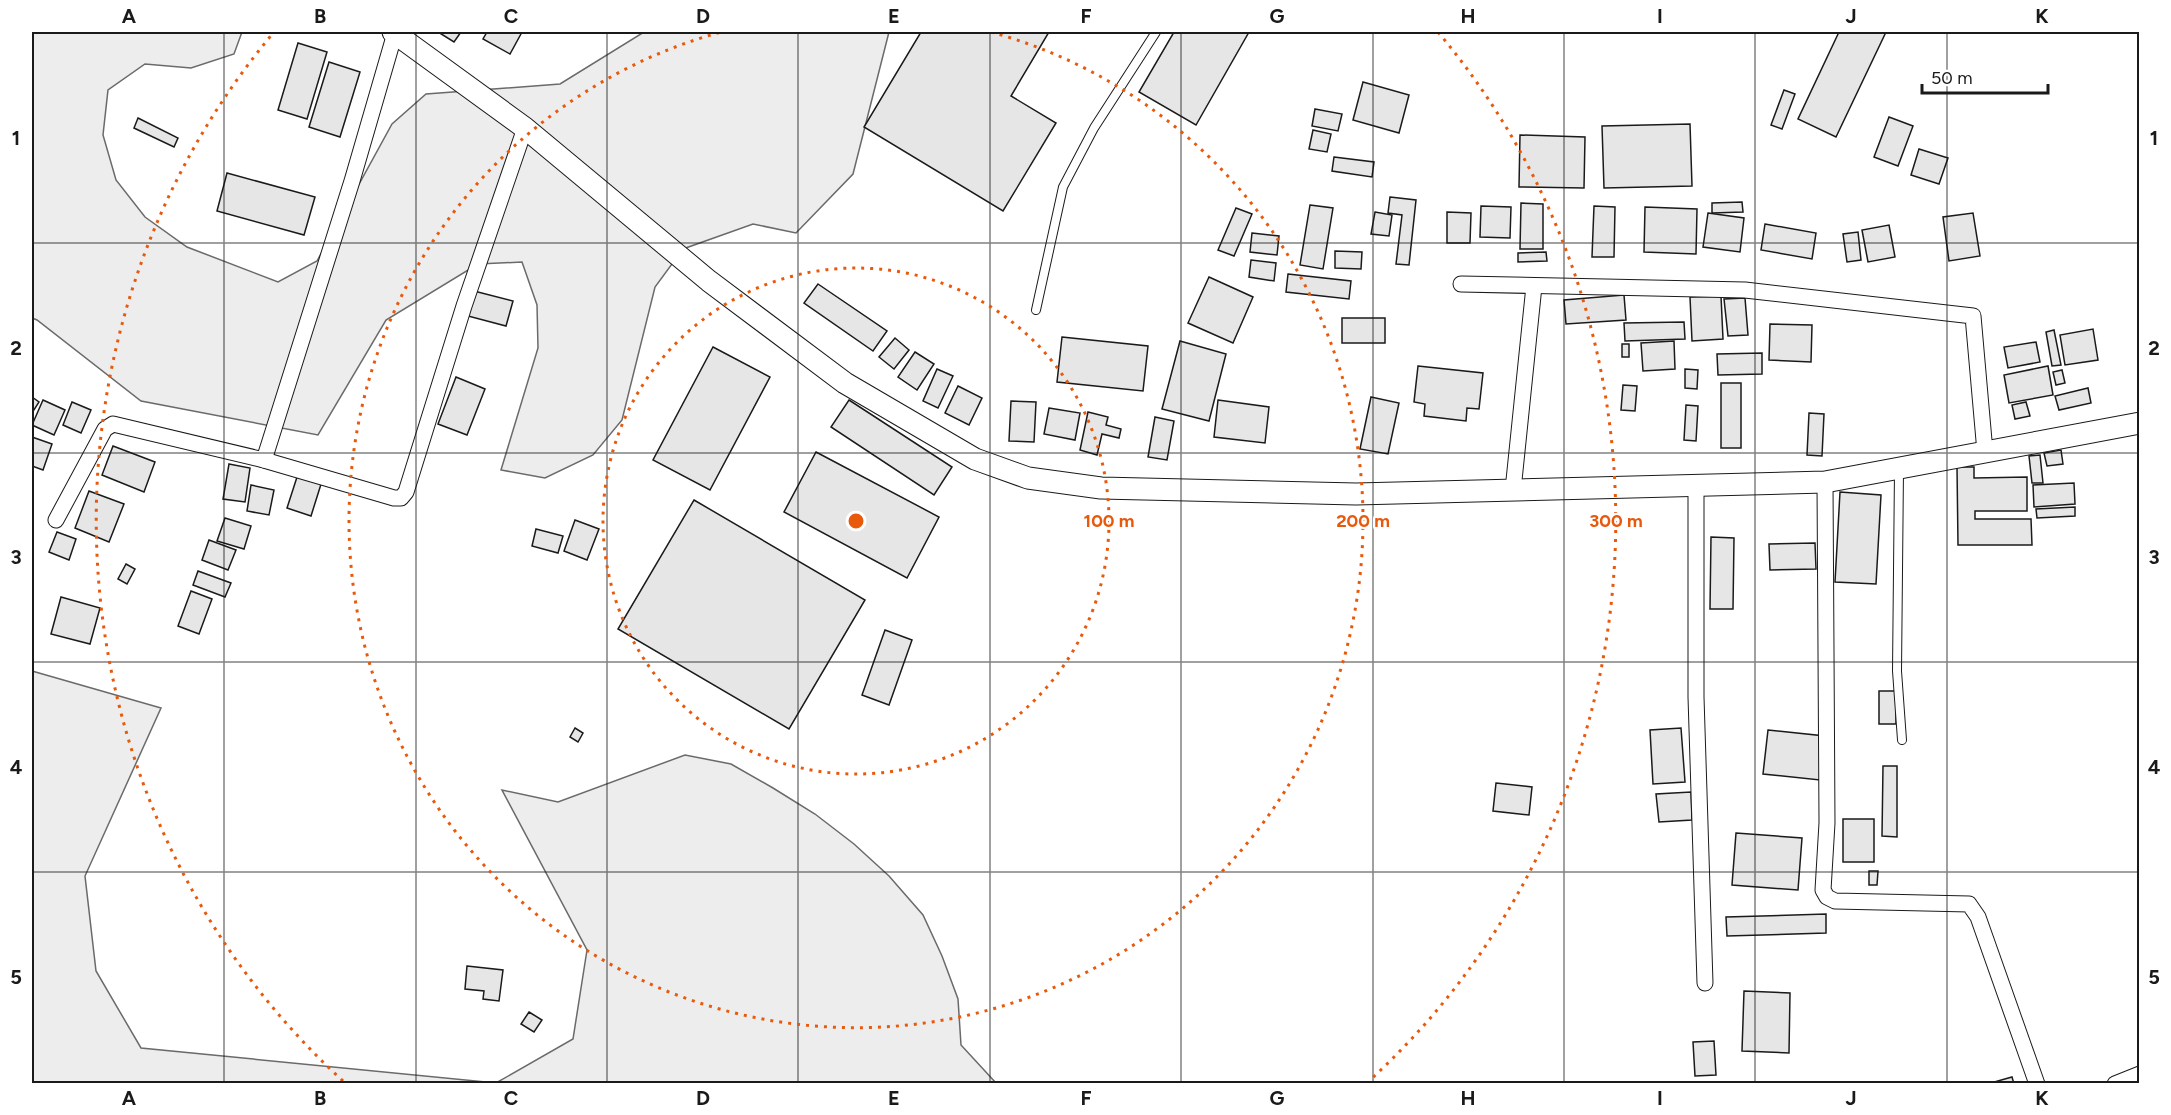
<svg xmlns="http://www.w3.org/2000/svg" width="2171" height="1115" font-family="Figtree,sans-serif">
<rect width="100%" height="100%" fill="#fff"/>
<g fill="#ededed" stroke="#6a6a6a" stroke-width="1.5">
<polygon points="32,32 242,32 234,54 191,68 145,64 108,90 103,135 116,180 145,217 187,247 278,282 317,261 392,124 426,94 560,84 644,32 889,32 853,174 796,233 753,224 683,249 655,287 622,420 593,455 545,478 501,470 538,348 537,305 522,262 478,264 386,320 318,435 141,401 37,320 32,318"/>
<polygon points="32,671 161,708 85,876 96,971 141,1048 496,1083 573,1039 587,950 502,790 558,802 685,755 731,764 773,788 815,814 854,844 889,876 923,915 942,956 958,999 961,1045 996,1083 32,1083"/>
</g>
<g fill="#e6e6e6" stroke="#1a1a1a" stroke-width="1.5">
<polygon points="438,32 461,32 454,42"/>
<polygon points="487,32 522,32 510,54 483,39"/>
<polygon points="921,32 1049,32 1011,96 1056,123 1003,211 864,127"/>
<polygon points="1174,32 1249,32 1196,125 1139,92"/>
<polygon points="1839,32 1886,32 1836,137 1798,119"/>
<polygon points="298,43 327,52 307,119 278,110"/>
<polygon points="329,62 360,72 340,137 309,127"/>
<polygon points="1363,82 1409,95 1399,133 1353,120"/>
<polygon points="1784,90 1795,94 1782,129 1771,125"/>
<polygon points="1315,109 1342,114 1338,131 1312,126"/>
<polygon points="1889,117 1913,126 1898,166 1874,157"/>
<polygon points="138,118 178,138 174,147 134,128"/>
<polygon points="1690,124 1692,186 1604,188 1602,126"/>
<polygon points="1313,130 1331,134 1327,152 1309,149"/>
<polygon points="1520,135 1585,137 1584,188 1519,187"/>
<polygon points="1919,149 1948,158 1939,184 1911,175"/>
<polygon points="1334,157 1374,162 1372,177 1332,171"/>
<polygon points="227,173 315,197 304,235 217,211"/>
<polygon points="1390,197 1416,200 1409,265 1396,264 1402,215 1388,213"/>
<polygon points="1742,202 1743,212 1712,213 1712,203"/>
<polygon points="1521,203 1543,204 1543,249 1520,249"/>
<polygon points="1310,205 1333,208 1323,269 1300,265"/>
<polygon points="1481,206 1511,207 1510,238 1480,237"/>
<polygon points="1594,206 1615,207 1614,257 1592,257"/>
<polygon points="1645,207 1697,209 1696,254 1644,252"/>
<polygon points="1236,208 1252,214 1234,256 1218,250"/>
<polygon points="1375,212 1392,215 1389,236 1371,234"/>
<polygon points="1447,212 1471,213 1470,243 1447,243"/>
<polygon points="1708,213 1744,218 1740,252 1703,247"/>
<polygon points="1973,213 1980,256 1949,261 1943,217"/>
<polygon points="1765,224 1816,233 1812,259 1761,250"/>
<polygon points="1889,225 1895,257 1868,262 1862,230"/>
<polygon points="1858,232 1861,260 1847,262 1843,234"/>
<polygon points="1252,233 1279,236 1277,255 1250,252"/>
<polygon points="1335,251 1362,252 1361,269 1335,268"/>
<polygon points="1546,252 1547,261 1518,262 1518,253"/>
<polygon points="1251,260 1276,263 1274,281 1249,277"/>
<polygon points="1288,274 1351,281 1349,299 1286,292"/>
<polygon points="1209,277 1253,297 1233,343 1188,323"/>
<polygon points="818,284 887,331 873,351 804,303"/>
<polygon points="474,291 513,301 506,326 468,316"/>
<polygon points="1624,295 1626,320 1566,324 1564,300"/>
<polygon points="1721,296 1723,339 1692,341 1690,297"/>
<polygon points="1745,298 1748,335 1728,336 1724,299"/>
<rect x="1342" y="318" width="43" height="25"/>
<polygon points="1684,322 1685,339 1625,341 1624,323"/>
<polygon points="1770,324 1812,325 1811,362 1769,360"/>
<polygon points="2093,329 2098,360 2065,365 2060,335"/>
<polygon points="2054,330 2061,365 2052,366 2046,332"/>
<polygon points="1062,337 1148,346 1143,391 1057,382"/>
<polygon points="895,338 909,350 894,369 879,357"/>
<polygon points="1180,341 1226,354 1209,421 1162,409"/>
<polygon points="1674,341 1675,369 1643,371 1641,343"/>
<polygon points="2036,342 2040,362 2008,368 2004,347"/>
<rect x="1622" y="344" width="7" height="13"/>
<polygon points="713,347 770,377 710,490 653,460"/>
<polygon points="915,352 934,364 917,390 898,377"/>
<polygon points="1762,353 1762,374 1718,375 1717,354"/>
<polygon points="1418,366 1483,373 1479,409 1467,408 1466,421 1424,416 1425,404 1414,402"/>
<polygon points="2048,366 2053,395 2009,403 2004,375"/>
<polygon points="937,369 953,376 938,408 923,401"/>
<polygon points="1685,369 1698,370 1697,389 1685,388"/>
<polygon points="2062,370 2065,383 2056,385 2053,372"/>
<polygon points="456,377 485,389 467,435 438,424"/>
<rect x="1721" y="383" width="20" height="65"/>
<polygon points="1623,385 1637,386 1635,411 1621,410"/>
<polygon points="958,386 982,398 969,425 945,413"/>
<polygon points="2088,388 2091,403 2059,410 2055,396"/>
<polygon points="32,397 39,402 32,413"/>
<polygon points="1371,397 1399,403 1388,454 1360,449"/>
<polygon points="43,400 65,410 54,435 32,425"/>
<polygon points="849,400 952,467 934,495 831,427"/>
<polygon points="1218,400 1269,407 1265,443 1214,437"/>
<polygon points="1011,401 1036,402 1034,442 1009,441"/>
<polygon points="72,402 91,410 81,433 63,425"/>
<polygon points="2026,402 2030,416 2015,419 2012,405"/>
<polygon points="1686,405 1698,406 1696,441 1684,440"/>
<polygon points="1049,408 1080,413 1075,440 1044,434"/>
<polygon points="1088,412 1108,417 1106,425 1121,429 1119,438 1102,434 1097,455 1080,450"/>
<polygon points="1809,413 1824,414 1822,456 1807,455"/>
<polygon points="1155,417 1174,421 1167,460 1148,457"/>
<polygon points="32,437 52,444 43,470 32,466"/>
<polygon points="113,446 155,462 144,492 102,475"/>
<polygon points="2061,450 2063,464 2047,466 2044,453"/>
<polygon points="816,452 939,517 907,578 784,512"/>
<polygon points="2040,455 2043,483 2032,483 2029,456"/>
<polygon points="229,464 250,468 245,502 223,499"/>
<polygon points="1957,467 1974,467 1974,478 2027,477 2027,511 1975,511 1975,519 2031,519 2032,545 1958,545"/>
<polygon points="298,474 322,481 311,516 287,508"/>
<polygon points="2074,483 2075,504 2034,507 2033,485"/>
<polygon points="251,485 274,490 269,515 247,511"/>
<polygon points="89,491 124,504 109,542 75,528"/>
<polygon points="1840,492 1881,495 1876,584 1835,582"/>
<polygon points="694,500 865,600 789,729 618,629"/>
<polygon points="2075,507 2075,516 2037,518 2036,509"/>
<polygon points="225,518 251,526 244,549 217,541"/>
<polygon points="575,520 599,529 587,560 564,551"/>
<polygon points="536,529 563,536 558,553 532,546"/>
<polygon points="57,532 76,539 69,560 49,552"/>
<polygon points="1711,537 1734,538 1733,609 1710,609"/>
<polygon points="209,540 236,550 228,570 202,560"/>
<polygon points="1815,543 1816,569 1770,570 1769,544"/>
<polygon points="126,564 135,569 127,584 118,579"/>
<polygon points="198,571 231,583 225,597 193,585"/>
<polygon points="191,591 212,599 199,634 178,626"/>
<polygon points="61,597 100,608 90,644 51,634"/>
<polygon points="885,630 912,640 889,705 862,695"/>
<rect x="1879" y="691" width="17" height="33"/>
<polygon points="575,728 583,733 578,742 570,737"/>
<polygon points="1681,728 1685,782 1653,784 1650,730"/>
<polygon points="1768,730 1825,736 1820,780 1763,774"/>
<polygon points="1883,766 1897,766 1897,837 1882,836"/>
<polygon points="1496,783 1532,787 1529,815 1493,811"/>
<polygon points="1691,792 1692,820 1659,822 1656,794"/>
<rect x="1843" y="819" width="31" height="43"/>
<polygon points="1736,833 1802,838 1798,890 1732,885"/>
<polygon points="1869,871 1878,871 1877,885 1869,885"/>
<polygon points="1826,914 1826,933 1727,936 1726,917"/>
<polygon points="467,966 503,970 499,1001 483,999 484,991 465,989"/>
<polygon points="1744,991 1790,993 1789,1053 1742,1051"/>
<polygon points="529,1012 542,1020 534,1032 521,1024"/>
<polygon points="1714,1041 1716,1075 1695,1076 1693,1042"/>
<polygon points="2012,1077 2014,1084 1994,1084 1994,1082"/>
</g>
<g fill="none" stroke-linecap="round" stroke-linejoin="round">
<g stroke="#1a1a1a" stroke-width="10">
<g id="service">
<polyline points="1036,310 1063,187 1094,128 1156,32"/>
<polyline points="1899,470 1897,671 1902,740"/>
</g>
</g>
<g stroke="#1a1a1a" stroke-width="17">
<g id="minor">
<polyline points="1461,284 1745,290 1973,316 1985,452"/>
<polyline points="264,460 352,181 395,33"/>
<polyline points="1825,482 1827,823 1823,890 1827,897 1835,901 1969,904 1978,917 2037,1084"/>
<polyline points="1696,486 1696,697 1705,983"/>
<polyline points="1513,490 1534,286"/>
<polyline points="56,520 105,429 113,424 264,460 394,498 401,498 406,492 464,306 525,128"/>
<polyline points="2115,1084 2140,1074"/>
</g>
</g>
<g stroke="#1a1a1a" stroke-width="23">
<polyline id="secondary" points="393,32 525,128 709,281 845,383 975,459 1028,478 1101,488 1356,494 1825,482 2140,423"/>
</g>
<use href="#service" stroke="#fff" stroke-width="8"/>
<use href="#minor" stroke="#fff" stroke-width="15"/>
<use href="#secondary" stroke="#fff" stroke-width="21"/>
</g>
<path fill="none" stroke="#1a1a1a" stroke-width="1.5" stroke-opacity="0.55" d="M224 32V1084M416 32V1084M607 32V1084M798 32V1084M990 32V1084M1181 32V1084M1373 32V1084M1564 32V1084M1755 32V1084M1947 32V1084M32 243H2140M32 453H2140M32 662H2140M32 872H2140"/>
<g fill="none" stroke="#e8590c" stroke-width="3" stroke-dasharray="3 6">
<circle cx="856" cy="521" r="253"/>
<path d="M991 32A507 507 0 1 1 721 32"/>
<path d="M343 1081A760 760 0 0 1 274 32M1438 32A760 760 0 0 1 1369 1081"/>
</g>
<circle cx="856" cy="521" r="9" fill="#e8590c" stroke="#fff" stroke-width="3"/>
<g font-size="18" text-anchor="middle" font-weight="bold" fill="#e8590c" stroke="#fff" stroke-width="4.5" stroke-linejoin="round" paint-order="stroke">
<text x="1109" y="527">100 m</text>
<text x="1363" y="527">200 m</text>
<text x="1616" y="527">300 m</text>
</g>
<rect width="2171" height="1115" fill="none" stroke="#ffffff" stroke-width="66"/>
<path d="M1922 84v9h126v-9" fill="none" stroke="#1a1a1a" stroke-width="3"/>
<text x="1931" y="84" font-size="18" fill="#1a1a1a" stroke="#ffffff" stroke-width="4.5" paint-order="stroke">50 m</text>
<rect x="33" y="33" width="2105" height="1049" fill="none" stroke="#1a1a1a" stroke-width="2"/>
<g font-size="20" text-anchor="middle" font-weight="bold" fill="#1a1a1a">
<text x="129" y="23">A</text>
<text x="320" y="23">B</text>
<text x="511" y="23">C</text>
<text x="703" y="23">D</text>
<text x="894" y="23">E</text>
<text x="1086" y="23">F</text>
<text x="1277" y="23">G</text>
<text x="1468" y="23">H</text>
<text x="1660" y="23">I</text>
<text x="1851" y="23">J</text>
<text x="2042" y="23">K</text>
<text x="16" y="145">1</text>
<text x="2154" y="145">1</text>
<text x="16" y="355">2</text>
<text x="2154" y="355">2</text>
<text x="16" y="564">3</text>
<text x="2154" y="564">3</text>
<text x="16" y="774">4</text>
<text x="2154" y="774">4</text>
<text x="16" y="984">5</text>
<text x="2154" y="984">5</text>
<text x="129" y="1105">A</text>
<text x="320" y="1105">B</text>
<text x="511" y="1105">C</text>
<text x="703" y="1105">D</text>
<text x="894" y="1105">E</text>
<text x="1086" y="1105">F</text>
<text x="1277" y="1105">G</text>
<text x="1468" y="1105">H</text>
<text x="1660" y="1105">I</text>
<text x="1851" y="1105">J</text>
<text x="2042" y="1105">K</text>
</g>
</svg>
